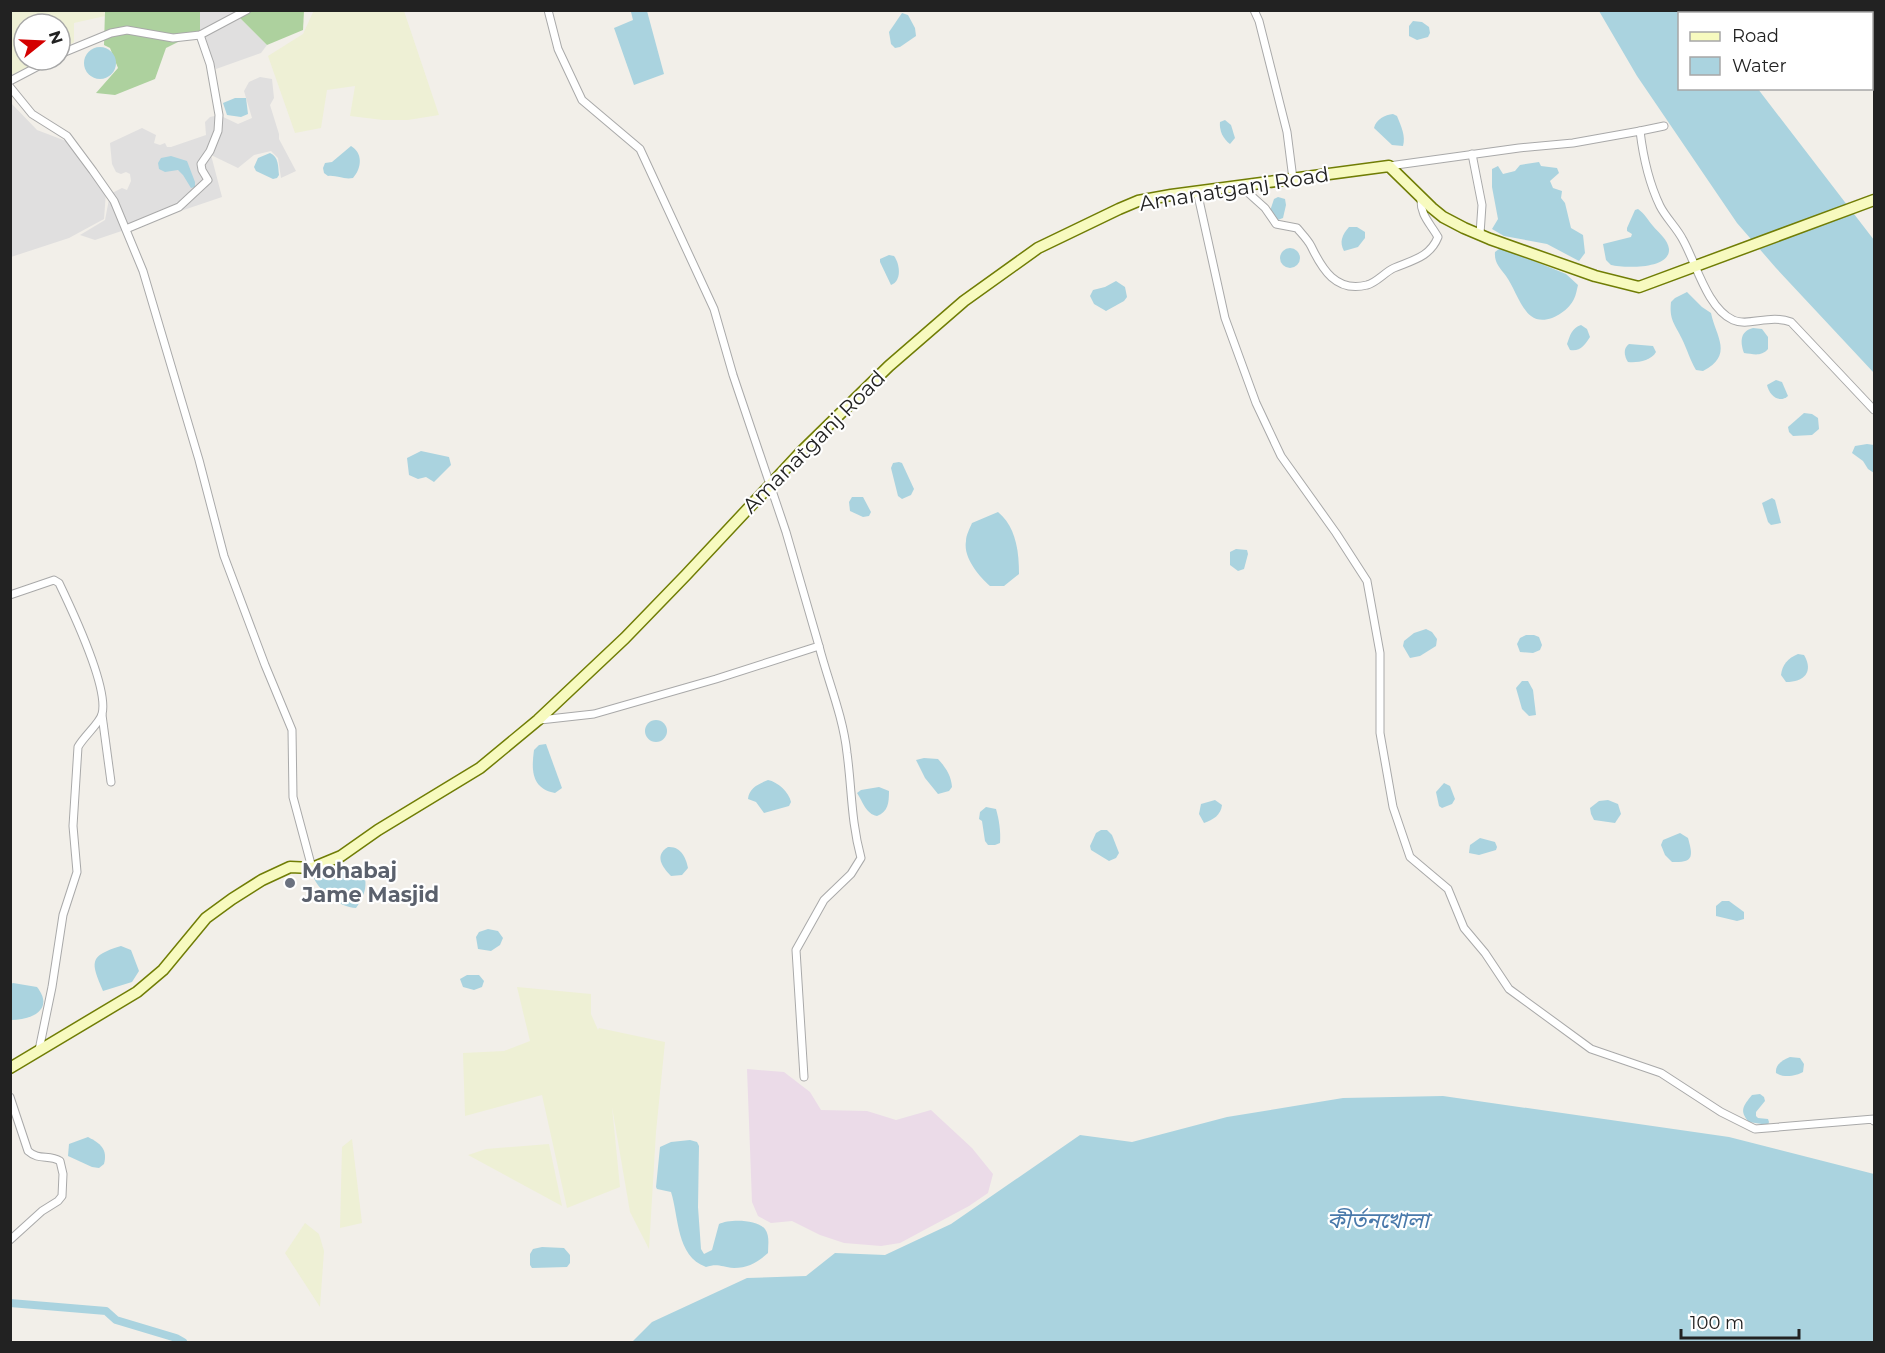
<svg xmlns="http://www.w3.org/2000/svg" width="1885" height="1353" font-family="Montserrat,'Noto Sans Bengali',sans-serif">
<rect width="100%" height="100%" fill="#f2efe9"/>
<g fill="#e0dfdf">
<polygon points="200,11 233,11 267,45 261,53 216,69 200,31"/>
<polygon points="260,77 272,79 274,98 270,105 279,134 279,139 296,171 281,178 278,158 271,151 254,155 238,168 211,155 222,197 95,240 80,235 105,220 110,194 122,188 127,190 131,181 130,174 126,172 121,174 116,172 112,164 110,143 142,128 156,135 154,143 160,145 165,143 167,147 171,147 206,135 205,122 210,117 219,115 238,124 252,118 244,91 249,82"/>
<polygon points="10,102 37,130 66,141 90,169 106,192 104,219 69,238 11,257"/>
</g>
<polygon fill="#ebdbe8" points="747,1069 784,1072 810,1092 821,1110 867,1111 896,1120 931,1110 972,1148 993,1174 988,1193 969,1206 900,1243 881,1246 844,1243 820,1235 792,1221 771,1223 758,1216 752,1202"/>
<g fill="#eef0d5">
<polygon points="314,10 404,11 439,115 408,120 383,120 350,116 355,86 327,90 321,128 295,133 268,56 303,34"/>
<polygon points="10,11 104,11 105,16 74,23 74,42 60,51 60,24 24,24 24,60 43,60 11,75"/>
<polygon points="517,987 591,994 591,1014 598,1030 599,1028 665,1042 656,1132 649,1249 630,1212 612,1107 620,1187 567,1208 542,1095 465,1116 463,1053 504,1051 530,1041"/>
<polygon points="352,1139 362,1223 340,1228 342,1147"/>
<polygon points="549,1144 562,1206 468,1155 486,1149"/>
<polygon points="305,1223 319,1234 324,1251 320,1307 285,1253"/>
</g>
<g fill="#add19e">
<polygon points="105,11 200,11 200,31 166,48 155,79 115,95 96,93 118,68 110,48 104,45"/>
<polygon points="233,11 304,11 303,30 267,45"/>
</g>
<g fill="#aad3df">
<polygon points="633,10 647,11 664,74 634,85 614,28 633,20 631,12"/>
<polygon points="1599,11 1710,11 1711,13 1680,14 1680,88 1758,89 1874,240 1874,373 1776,268 1737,223 1637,76"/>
<polygon points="902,13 908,15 915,28 916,36 900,47 895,48 891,44 889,32"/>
<polygon points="1413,21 1422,22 1429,27 1430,33 1428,37 1417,40 1409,36 1409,26"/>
<circle cx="100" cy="63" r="16"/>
<polygon points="235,98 246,98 248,114 241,117 227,115 223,103"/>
<path d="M1393 114 1397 116C1401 126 1406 136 1403 146L1392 145 1374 128C1376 119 1385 115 1393 114Z"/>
<path d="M1225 120 1231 125 1235 138 1230 144C1223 139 1219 130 1220 122Z"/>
<path d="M351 146C363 153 362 168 353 178 344 180 337 175 328 176L324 173 323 168 325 163 332 162Z"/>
<path d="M270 153C279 157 278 167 279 175L277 178 273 179 256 171 254 167 258 158Z"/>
<polygon points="171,156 187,161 195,182 195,187 191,188 183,175 178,170 165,172 159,169 158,163 161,158"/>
<polygon points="1539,162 1541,166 1557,168 1559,173 1550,181 1553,188 1562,191 1561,198 1565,203 1571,228 1583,235 1585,253 1579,261 1547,244 1504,236 1492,229 1498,219 1492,187 1492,169 1498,166 1503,174 1515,171 1520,165"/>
<polygon points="1278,197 1285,199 1286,205 1283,218 1275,221 1270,211 1274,199"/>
<path d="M1638 209C1644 213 1648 220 1653 226 1659 233 1668 240 1669 249 1670 270 1623 268 1611 265L1606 260 1603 244 1631 237 1632 234 1627 231V228L1635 210Z"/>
<path d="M1349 227H1357L1365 232V238L1358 247 1344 251C1339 242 1342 235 1349 227Z"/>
<circle cx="1290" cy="258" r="10"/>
<path d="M1499 249 1509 251 1566 274 1578 285C1577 289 1576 295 1574 299 1568 312 1545 327 1531 316 1521 309 1514 287 1506 276 1500 268 1494 263 1495 252Z"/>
<path d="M889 255 894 256C900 264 902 281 891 285L880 262V259Z"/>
<polygon points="1116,281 1125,287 1127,297 1124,301 1106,311 1094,304 1090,296 1093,290 1105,287"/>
<path d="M1687 292 1702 307 1711 313C1716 337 1734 355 1703 371L1696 370C1690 360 1687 349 1682 339 1675 324 1669 320 1671 302L1675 298Z"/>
<path d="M1581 325 1587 329 1590 337C1585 345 1580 352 1570 350L1567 344C1570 335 1572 328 1581 325Z"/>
<path d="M1753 328 1762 329 1768 337V349C1761 357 1753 354 1744 353 1740 342 1740 331 1753 328Z"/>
<path d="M1629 344 1653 346 1656 352C1651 361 1637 363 1628 362 1624 356 1623 348 1629 344Z"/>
<path d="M1776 380 1782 382 1788 396C1779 404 1769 395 1767 385Z"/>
<polygon points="1804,413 1812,414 1818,418 1819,429 1812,435 1793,436 1789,432 1788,427"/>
<polygon points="1867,444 1874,445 1874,473 1868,469 1863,461 1852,453 1855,446"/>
<polygon points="421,451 449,457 451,465 434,482 426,477 418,479 409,475 407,458"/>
<polygon points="899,462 902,463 914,489 911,495 902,499 898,496 891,468 893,463"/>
<polygon points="852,497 863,497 871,512 869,516 863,517 850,511 849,502"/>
<polygon points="1772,498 1775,500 1781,523 1771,525 1768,522 1762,503"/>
<path d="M998 512C1016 527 1019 551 1019 574L1004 586H990C979 576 963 558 966 541 966 535 970 528 972 523Z"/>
<polygon points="1236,549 1247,550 1248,554 1244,569 1238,571 1230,565 1230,552"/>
<polygon points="1426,629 1432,632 1437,639 1436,646 1420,656 1410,658 1403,646 1404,641 1414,633"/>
<polygon points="1526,635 1534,635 1539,637 1542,645 1540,650 1533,653 1520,652 1517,644 1520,638"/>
<path d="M1798 654 1804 655C1814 672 1804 682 1786 682L1781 675C1782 665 1788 658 1798 654Z"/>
<polygon points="1522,681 1528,681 1533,690 1536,715 1529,716 1522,709 1516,688"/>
<circle cx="656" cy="731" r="11"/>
<path d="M546 744 562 788 555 793C532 789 531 771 534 750L539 745Z"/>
<path d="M924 758 938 759C946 768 951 775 952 787L949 791 938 794 925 778 916 760Z"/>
<path d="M768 780C778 782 789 792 791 802L789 806 764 813 756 802 748 799C749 788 758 784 768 780Z"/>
<polygon points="1444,783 1450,786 1455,799 1452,804 1442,808 1439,806 1436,792"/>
<path d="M879 787 889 791C889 803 888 812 877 816 866 814 863 802 857 793L861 790Z"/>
<path d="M1215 800 1222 805C1221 815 1213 820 1204 823L1199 814 1201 804Z"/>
<polygon points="1608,800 1618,804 1621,814 1615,823 1594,820 1591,814 1590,808 1599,801"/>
<path d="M986 807 996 809C999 819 1001 832 1000 843L995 845H988L985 841 982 821 979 819 980 812Z"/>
<polygon points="1101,830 1107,830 1112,835 1119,853 1116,858 1109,861 1091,850 1090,846 1096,833"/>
<path d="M1680 833 1688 838C1693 856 1694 863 1672 862L1665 855 1661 845 1663 840Z"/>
<polygon points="1480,838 1495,842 1497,847 1496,850 1479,855 1469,853 1470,845"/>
<path d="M668 847C681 846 686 858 688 868L682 875 671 876C662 867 654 855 668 847Z"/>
<path d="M354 866C372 875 366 895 356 908 339 907 319 892 313 876L315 873 321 871 327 876Z"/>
<polygon points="1722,901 1729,901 1744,912 1744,919 1737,921 1716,916 1716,906"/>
<polygon points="488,929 498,931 503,938 500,945 491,951 478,949 476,937 479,932"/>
<path d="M121 946 131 950 139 971 132 982 103 991C91 962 88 956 121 946Z"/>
<polygon points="467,975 479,975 484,981 482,987 474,990 463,987 460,979"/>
<path d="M13 983 37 987C55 1010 31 1020 11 1020V984Z"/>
<path d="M1790 1057 1800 1058 1804 1064 1803 1072C1797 1076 1783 1078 1776 1073 1775 1064 1783 1060 1790 1057Z"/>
<path d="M1760 1094 1764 1097 1765 1101 1756 1112V1116L1758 1118 1768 1119 1769 1122 1768 1125 1749 1122C1739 1111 1743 1106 1752 1095Z"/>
<polygon points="1443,1096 1729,1137 1874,1174 1874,1342 632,1342 652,1322 747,1278 806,1276 835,1253 885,1255 951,1224 1080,1135 1132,1142 1227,1117 1343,1098"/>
<path d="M88 1137C100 1143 108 1149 104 1164L99 1168 92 1167 68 1156 69 1144Z"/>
<path d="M690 1140 697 1142 699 1146 698 1207 701 1249 704 1254 712 1250 719 1224C729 1219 757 1219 765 1229 770 1236 768 1245 768 1253 758 1262 748 1268 734 1268 721 1267 718 1263 706 1267 676 1256 679 1217 671 1192L657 1189 656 1187 660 1147 671 1142Z"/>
<polygon points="542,1247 564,1248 570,1255 570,1263 567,1267 532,1268 530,1265 530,1254 533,1249"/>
</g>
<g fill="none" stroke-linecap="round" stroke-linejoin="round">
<polyline stroke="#aad3df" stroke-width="8" points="10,1303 106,1311 116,1320 176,1338 183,1342"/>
<g stroke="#a9a9a9" stroke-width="9">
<g id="minor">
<polyline points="1254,10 1259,21 1287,132 1293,179"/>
<polyline points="60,54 111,33 127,30 173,38 200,35 247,10"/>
<polyline points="10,81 50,60"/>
<polyline points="10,87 32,114 67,136 93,171 114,201 143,271 199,460 224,556 265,665 292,730 293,797 312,868"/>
<polyline points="1640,131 1664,126"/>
<polyline points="1472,154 1482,205 1480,234"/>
<path d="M1389 166 1519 148 1573 143 1640 131C1643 156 1649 183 1660 206 1666 218 1677 228 1683 240 1696 263 1707 308 1733 320 1748 327 1770 314 1791 322L1874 410"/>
<path d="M1244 185 1245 190 1265 208 1276 224 1297 228C1302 234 1308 240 1311 246 1322 269 1336 293 1367 285 1376 283 1385 272 1394 268 1413 260 1430 257 1438 237 1430 223 1420 215 1421 198"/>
<polyline points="1197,191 1225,318 1256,403 1281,456 1336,533 1367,581 1380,653 1380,733 1393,807 1410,857 1448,889 1464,928 1485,953 1509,989 1591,1049 1661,1073 1721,1112 1755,1129 1874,1119 1874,1121"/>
<polyline points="126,229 179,207 208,180 202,170 201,164 210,151 218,131 219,115 210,64 200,35"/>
<path d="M10 595 54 580 59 583C71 608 109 688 102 714 100 723 84 736 78 747L73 826 77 872 63 915 52 987 39 1050"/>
<polyline points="102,715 111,782"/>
<polyline points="540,720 594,714 716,679 819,646 786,532 733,375 714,309 640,149 582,100 558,49 548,10"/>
<path d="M804 1077 796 950 824 900 851 874 861 858C851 821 852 790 847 753 843 716 828 681 819 646"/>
<path d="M10 1097 28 1151C39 1161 49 1154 60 1161L63 1174 62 1196 58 1201 42 1211 10 1240"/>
</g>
</g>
<g stroke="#707d05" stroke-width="13">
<polyline id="secondary" points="10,1068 137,992 163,970 206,918 232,899 262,880 290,867 312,868 341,856 378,830 480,768 538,720 625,638 686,575 801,452 889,366 964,301 1038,248 1119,209 1138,201 1171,195 1389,166 1432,208 1443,217 1464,228 1490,239 1595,276 1639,287 1874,200"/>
</g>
<use href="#minor" stroke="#fff" stroke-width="7"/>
<use href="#secondary" stroke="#f7fabf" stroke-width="10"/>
</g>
<circle fill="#6b7280" stroke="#fff" stroke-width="2" cx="290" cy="883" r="6"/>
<g text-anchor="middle" stroke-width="4.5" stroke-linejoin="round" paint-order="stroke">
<g font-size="21" fill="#222" stroke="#fff">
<text transform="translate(1234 189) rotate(-9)" y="7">Amanatganj Road</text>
<text transform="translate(814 442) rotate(-45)" y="7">Amanatganj Road</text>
</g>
<g font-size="21" font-weight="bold" fill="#5b616d" stroke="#fff" text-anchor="start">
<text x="302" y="878">Mohabaj<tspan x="302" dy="24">Jame Masjid</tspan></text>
</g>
<g font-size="22" font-style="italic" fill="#4a7aab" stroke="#fff">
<text x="1378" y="1228">কীর্তনখোলা</text>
</g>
</g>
<rect width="1885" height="1353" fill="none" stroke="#222222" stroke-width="24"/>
<rect x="1678" y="12" width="195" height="78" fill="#ffffff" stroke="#a7a7a7" stroke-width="1.5"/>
<rect x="1690" y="32" width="30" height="9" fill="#f7fabf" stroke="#a7a7a7" stroke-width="1.5"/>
<text x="1732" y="42" font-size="18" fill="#222222">Road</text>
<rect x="1690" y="57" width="30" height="18" fill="#aad3df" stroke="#a7a7a7" stroke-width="1.5"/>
<text x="1732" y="72" font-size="18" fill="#222222">Water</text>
<g transform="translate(42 42) rotate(72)"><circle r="28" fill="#ffffff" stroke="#a7a7a7" stroke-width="1.5"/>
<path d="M0-4.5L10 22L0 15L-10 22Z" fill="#d40000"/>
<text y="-9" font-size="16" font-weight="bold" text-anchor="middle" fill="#222222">N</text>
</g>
<path d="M1681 1329v9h118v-9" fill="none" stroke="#222222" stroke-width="3"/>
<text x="1690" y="1329" font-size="18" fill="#222222" stroke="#ffffff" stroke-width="4.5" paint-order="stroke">100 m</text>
</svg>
